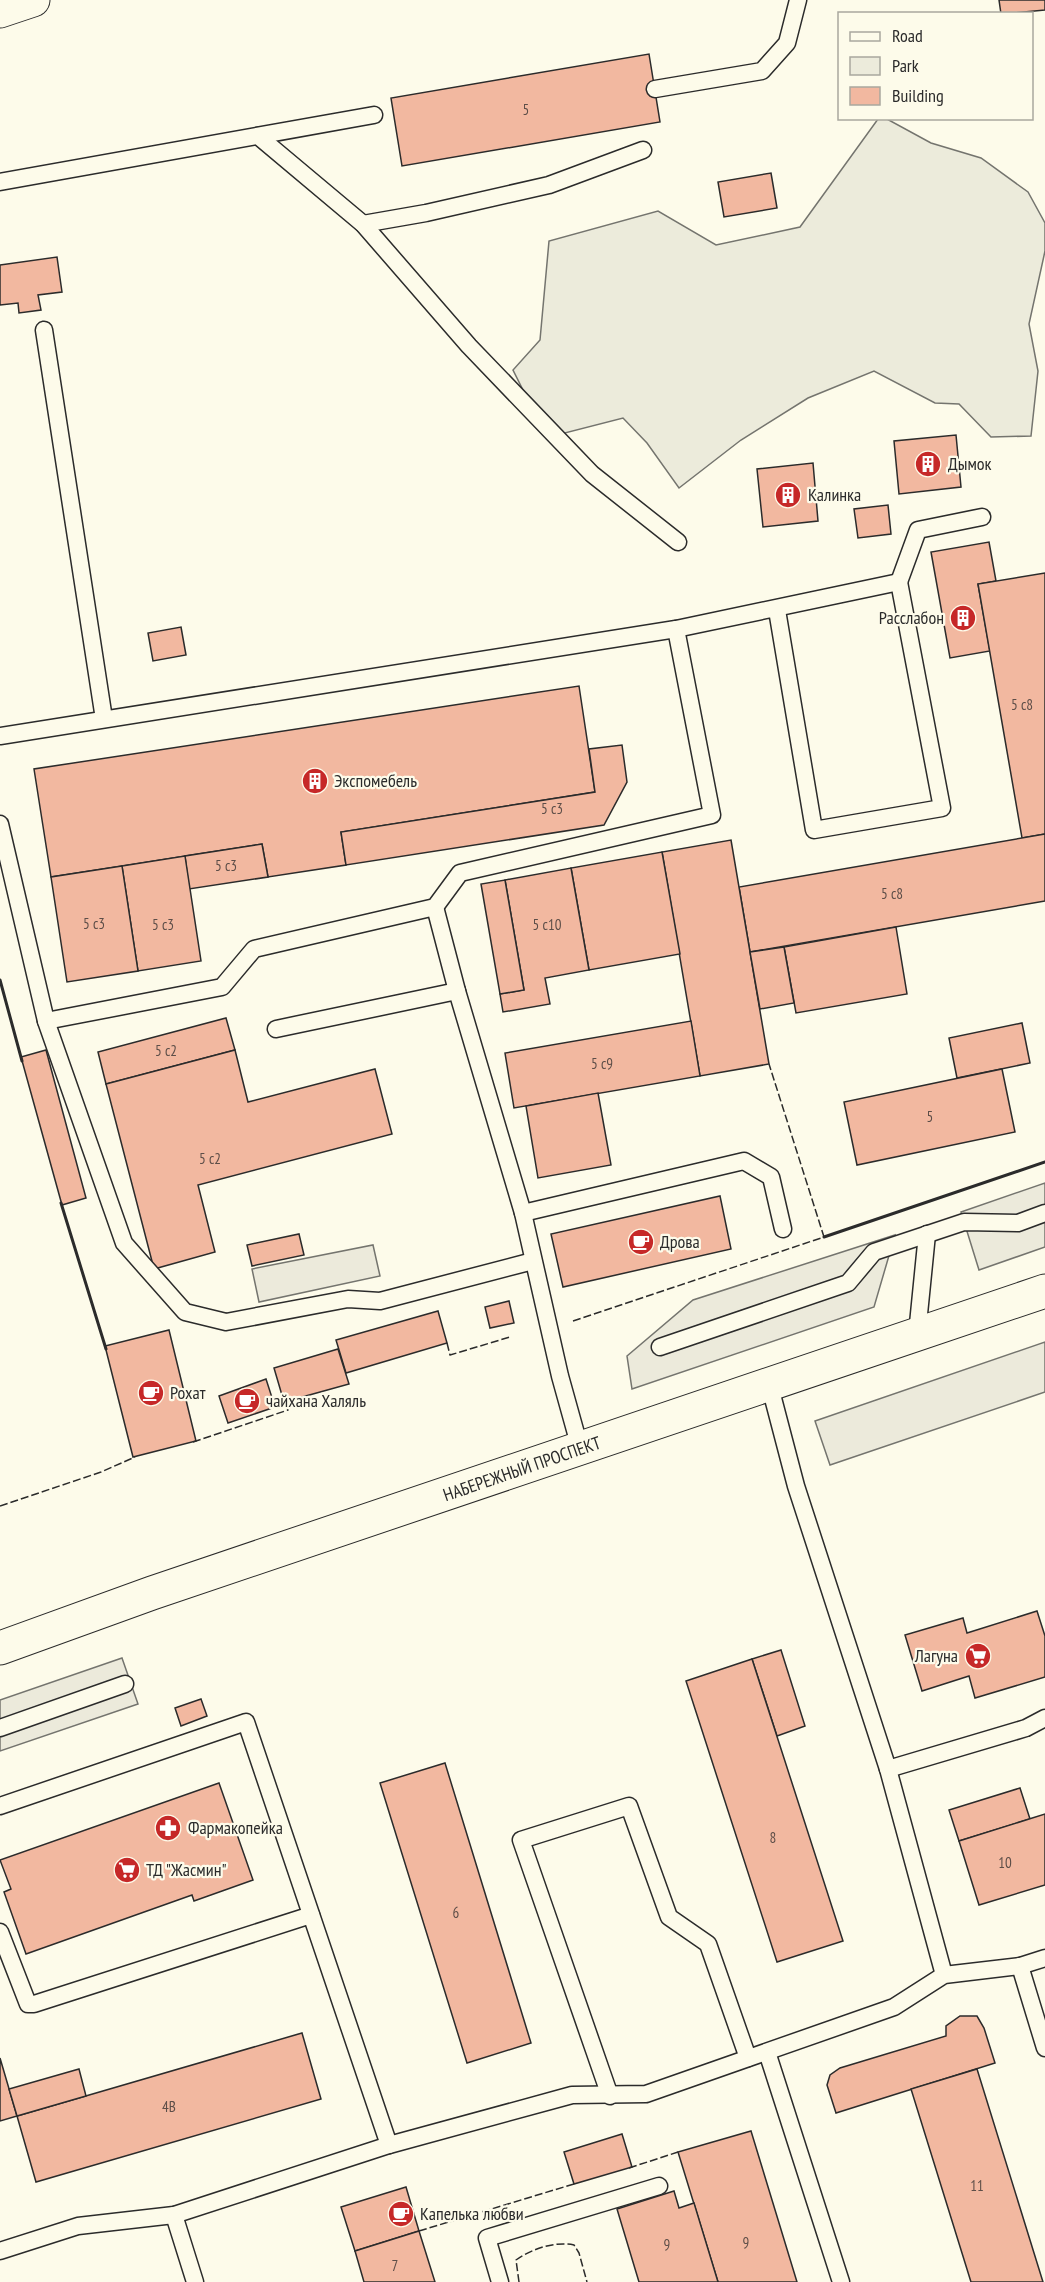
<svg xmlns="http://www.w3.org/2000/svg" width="1045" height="2282" font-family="'PT Sans Narrow',sans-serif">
<rect width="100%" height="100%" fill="#fdfbea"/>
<polygon fill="#ecebdb" stroke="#74746e" stroke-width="1.5" points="878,119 887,119 931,143 981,158 1028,192 1045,223 1045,251 1029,324 1038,371 1031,436 991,437 959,404 935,403 874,371 808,398 741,440 679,488 647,443 623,418 561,434 532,408 513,370 540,340 549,241 658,211 716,245 800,227"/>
<g fill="#eceadb" stroke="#74746e" stroke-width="1.5">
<polygon points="1045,1183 1045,1247 979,1270 961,1212"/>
<polygon points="895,1235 874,1307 632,1389 627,1356 693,1300"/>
<polygon points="373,1245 380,1276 259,1302 252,1269"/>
<polygon points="1045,1342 1045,1392 830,1465 815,1421"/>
<polygon points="122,1658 138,1704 0,1751 0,1700"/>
</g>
<g fill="#f2b8a0" stroke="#2b2b2b" stroke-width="1.5">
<polygon points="999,0 1045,0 1045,10 1001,14"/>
<polygon points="649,54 660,122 402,166 391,98"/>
<polygon points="771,173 777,208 724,217 718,182"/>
<polygon points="57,257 62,292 38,295 41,310 19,313 18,303 0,305 0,265"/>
<polygon points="956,435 961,487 899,494 894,441"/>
<polygon points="813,463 818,521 763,527 757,469"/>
<polygon points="888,505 891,534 858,538 854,509"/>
<polygon points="989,542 996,581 978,584 990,651 950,658 931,552"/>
<polygon points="1045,573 1045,834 1022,838 978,584"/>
<polygon points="181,627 186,655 153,661 148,633"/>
<polygon points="579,686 595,792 341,832 346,865 268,877 262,844 51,877 34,769"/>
<polygon points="622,745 627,782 604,825 346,865 341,832 595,792 589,749"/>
<polygon points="1045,834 1045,901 750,952 739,887"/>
<polygon points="731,840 769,1064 700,1076 662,852"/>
<polygon points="262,844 268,877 189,889 185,856"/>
<polygon points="662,852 680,954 589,970 571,868"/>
<polygon points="185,856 201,961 138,971 122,866"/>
<polygon points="122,866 138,971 67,982 51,877"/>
<polygon points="571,868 589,970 545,978 550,1004 503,1012 500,994 524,990 505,880"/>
<polygon points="505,880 524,990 500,994 481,884"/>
<polygon points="896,927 907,994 796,1013 784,947"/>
<polygon points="784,947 794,1003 760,1009 750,952"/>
<polygon points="226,1018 235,1050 106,1084 98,1052"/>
<polygon points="691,1021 700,1076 514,1108 505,1053"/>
<polygon points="1022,1023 1030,1063 957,1078 949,1038"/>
<polygon points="46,1050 86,1198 62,1205 21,1057"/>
<polygon points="235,1050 248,1102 375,1069 392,1134 198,1185 215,1252 154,1269 106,1084"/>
<polygon points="1002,1069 1015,1132 857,1165 844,1102"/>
<polygon points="598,1093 611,1165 538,1178 526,1106"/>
<polygon points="720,1196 731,1249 563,1287 551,1234"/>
<polygon points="299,1234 304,1255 252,1266 247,1245"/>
<polygon points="509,1301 514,1323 490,1328 485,1307"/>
<polygon points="438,1311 447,1343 346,1373 336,1340"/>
<polygon points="169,1330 196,1441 133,1457 105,1346"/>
<polygon points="338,1349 349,1384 284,1402 274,1368"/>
<polygon points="266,1379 275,1407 228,1423 219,1396"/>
<polygon points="1037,1611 1045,1636 1045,1677 975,1698 969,1676 922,1691 905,1635 963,1618 967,1633"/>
<polygon points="781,1650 805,1726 777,1736 752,1659"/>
<polygon points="752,1659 843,1941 777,1962 686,1681"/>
<polygon points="201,1699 207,1716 181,1726 175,1708"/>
<polygon points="445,1763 531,2043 467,2063 380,1783"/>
<polygon points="219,1783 253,1880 194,1901 192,1895 26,1954 4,1892 11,1889 0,1860"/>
<polygon points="1020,1788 1030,1819 959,1841 949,1810"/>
<polygon points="1045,1814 1045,1885 979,1905 959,1841"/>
<polygon points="960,2016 977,2016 984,2028 995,2063 836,2113 827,2085 830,2075 840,2068 946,2036 946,2026"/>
<polygon points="302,2033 321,2099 36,2182 17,2116"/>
<polygon points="0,2058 17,2116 0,2121"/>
<polygon points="79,2069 86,2096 17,2116 9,2089"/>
<polygon points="977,2069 1043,2282 971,2282 911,2089"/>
<polygon points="751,2131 797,2282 718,2282 678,2152"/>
<polygon points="622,2134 632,2167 574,2184 564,2152"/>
<polygon points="406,2187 419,2231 355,2251 341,2207"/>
<polygon points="674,2191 679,2208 694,2203 718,2282 639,2282 617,2209"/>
<polygon points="419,2231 435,2282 364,2282 355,2251"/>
</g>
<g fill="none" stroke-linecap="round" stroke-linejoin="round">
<g stroke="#2b2b2b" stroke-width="19">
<g id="service">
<polyline points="655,89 762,71 787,43 798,0"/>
<polyline points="258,136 363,224 469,346 592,474 678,542"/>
<polyline points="0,182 374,115"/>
<polyline points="363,224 426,213 549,185 643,150"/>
<polyline points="44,330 104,719"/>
<polyline points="899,582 918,530 982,517"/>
<polyline points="0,736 676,629 899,582 942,808 814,830 777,610"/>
<polyline points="0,824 46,1021 124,1243 185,1312 226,1322 348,1299 380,1301 533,1261"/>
<polyline points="435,907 457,991 523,1213 560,1376 580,1448"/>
<polyline points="46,1021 222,987 254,949 435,907 460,873 712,815 676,629"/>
<polyline points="276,1029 457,991"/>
<polyline points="523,1213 744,1161 771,1177 783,1229"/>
<polyline points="917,1334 927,1234"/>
<polyline points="660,1347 848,1283 874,1252 964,1222 1018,1223 1045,1213"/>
<polyline points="769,1383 796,1486 888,1769 1026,1728 1045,1718"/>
<polyline points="0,1728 125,1684"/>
<polyline points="888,1769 944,1975"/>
<polyline points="0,1806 246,1722 389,2145"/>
<polyline points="0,1932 28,2004 34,2004 311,1915"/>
<polyline points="1020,1966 1045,2048"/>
<polyline points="767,2052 841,2282"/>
<polyline points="610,2096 521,1840 629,1806 669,1917 708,1944 748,2058"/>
<polyline points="174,2215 195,2282"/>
<polyline points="0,2251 78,2226 174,2215 389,2145 572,2095 646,2094 894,2007 944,1975 1020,1966 1045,1958"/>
<polyline points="500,2282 487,2238 659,2186"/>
</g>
</g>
<g stroke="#2b2b2b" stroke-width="35">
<polyline id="minor" points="0,11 33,0"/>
</g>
<g stroke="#2b2b2b" stroke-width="35">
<polyline id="secondary" points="0,1648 152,1593 1045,1291"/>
</g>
<use href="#service" stroke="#fdfbea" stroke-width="16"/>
<use href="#minor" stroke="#fdfbea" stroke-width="33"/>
<use href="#secondary" stroke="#fdfbea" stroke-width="33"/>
<g stroke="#2b2b2b" stroke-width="1.5" stroke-dasharray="8 3" stroke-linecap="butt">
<polyline points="573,1321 824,1237 769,1064"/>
<polyline points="447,1343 450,1355 510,1337"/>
<polyline points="193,1442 288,1410 284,1402"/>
<polyline points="0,1506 101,1472 135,1457"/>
<polyline points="629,2168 678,2152"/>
<polyline points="419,2231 577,2183"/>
<path d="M519 2282 516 2260C531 2249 555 2241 574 2245L579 2253 587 2282"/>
</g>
<g stroke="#2b2b2b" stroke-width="3">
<polyline points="0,980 22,1061"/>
<polyline points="61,1203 106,1349"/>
<polyline points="824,1237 1045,1162"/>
</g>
</g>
<defs>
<g id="building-disc" transform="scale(1.35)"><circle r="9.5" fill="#c62828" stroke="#fdfbea"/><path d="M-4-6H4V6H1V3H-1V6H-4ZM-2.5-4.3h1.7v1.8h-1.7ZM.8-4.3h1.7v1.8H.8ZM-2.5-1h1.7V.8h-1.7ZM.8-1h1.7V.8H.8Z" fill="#fff"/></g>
<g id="cafe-disc" transform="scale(1.35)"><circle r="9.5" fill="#c62828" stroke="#fdfbea"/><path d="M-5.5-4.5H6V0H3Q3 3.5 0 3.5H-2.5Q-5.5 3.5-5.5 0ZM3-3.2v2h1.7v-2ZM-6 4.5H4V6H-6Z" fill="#fff"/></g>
<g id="supermarket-disc" transform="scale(1.35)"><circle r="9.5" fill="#c62828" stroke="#fdfbea"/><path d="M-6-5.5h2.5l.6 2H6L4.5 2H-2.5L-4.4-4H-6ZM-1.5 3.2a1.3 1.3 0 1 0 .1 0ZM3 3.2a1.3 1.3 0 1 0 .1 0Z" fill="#fff"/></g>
<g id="pharmacy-disc" transform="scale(1.35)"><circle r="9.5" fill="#c62828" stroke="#fdfbea"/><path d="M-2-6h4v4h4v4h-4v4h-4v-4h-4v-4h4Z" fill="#fff"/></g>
</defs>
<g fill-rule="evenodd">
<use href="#building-disc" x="928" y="464"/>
<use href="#building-disc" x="788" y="495"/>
<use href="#building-disc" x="963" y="618"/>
<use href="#building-disc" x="315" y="781"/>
<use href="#cafe-disc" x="641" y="1242"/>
<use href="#cafe-disc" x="151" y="1393"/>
<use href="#cafe-disc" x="247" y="1401"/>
<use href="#supermarket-disc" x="978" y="1656"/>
<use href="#pharmacy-disc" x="168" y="1828"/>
<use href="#supermarket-disc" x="127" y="1870"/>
<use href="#cafe-disc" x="401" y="2214"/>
</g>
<g text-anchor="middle" stroke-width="4.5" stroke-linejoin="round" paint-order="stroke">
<g font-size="15" fill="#5d4e48">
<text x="526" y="115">5</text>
<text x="1022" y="710">5 с8</text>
<text x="552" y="814">5 с3</text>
<text x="226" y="871">5 с3</text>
<text x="892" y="899">5 с8</text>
<text x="94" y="929">5 с3</text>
<text x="163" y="930">5 с3</text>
<text x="547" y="930">5 с10</text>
<text x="166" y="1056">5 с2</text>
<text x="602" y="1069">5 с9</text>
<text x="930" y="1122">5</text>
<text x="210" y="1164">5 с2</text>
<text x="773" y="1843">8</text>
<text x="1005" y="1868">10</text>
<text x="456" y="1918">6</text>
<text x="169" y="2112">4В</text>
<text x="977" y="2191">11</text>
<text x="746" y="2248">9</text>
<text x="667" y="2250">9</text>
<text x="395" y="2271">7</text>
</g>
<g font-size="18" fill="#2b2b2b" stroke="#fdfbea" text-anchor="start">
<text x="948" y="470">Дымок</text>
<text x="808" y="501">Калинка</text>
<text x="944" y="624" text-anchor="end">Расслабон</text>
<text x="334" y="787">Экспомебель</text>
<text x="660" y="1248">Дрова</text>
<text x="170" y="1399">Рохат</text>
<text x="266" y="1407">чайхана Халяль</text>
<text x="958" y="1662" text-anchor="end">Лагуна</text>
<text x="188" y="1834">Фармакопейка</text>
<text x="146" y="1876">ТД "Жасмин"</text>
<text x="420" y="2220">Капелька любви</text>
</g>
<g font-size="18" fill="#2b2b2b" stroke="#fdfbea">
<text transform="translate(522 1469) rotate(-19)" y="6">НАБЕРЕЖНЫЙ ПРОСПЕКТ</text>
</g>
</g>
<rect x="838" y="12" width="195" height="108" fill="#fdfbea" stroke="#a9a89e" stroke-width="1.5"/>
<rect x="850" y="32" width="30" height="9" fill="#fdfbea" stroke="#a9a89e" stroke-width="1.5"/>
<text x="892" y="42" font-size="18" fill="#2b2b2b">Road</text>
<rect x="850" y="57" width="30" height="18" fill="#ecebdb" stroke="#a9a89e" stroke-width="1.5"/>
<text x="892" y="72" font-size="18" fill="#2b2b2b">Park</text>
<rect x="850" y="87" width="30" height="18" fill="#f2b8a0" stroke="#a9a89e" stroke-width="1.5"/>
<text x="892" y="102" font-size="18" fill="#2b2b2b">Building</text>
</svg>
